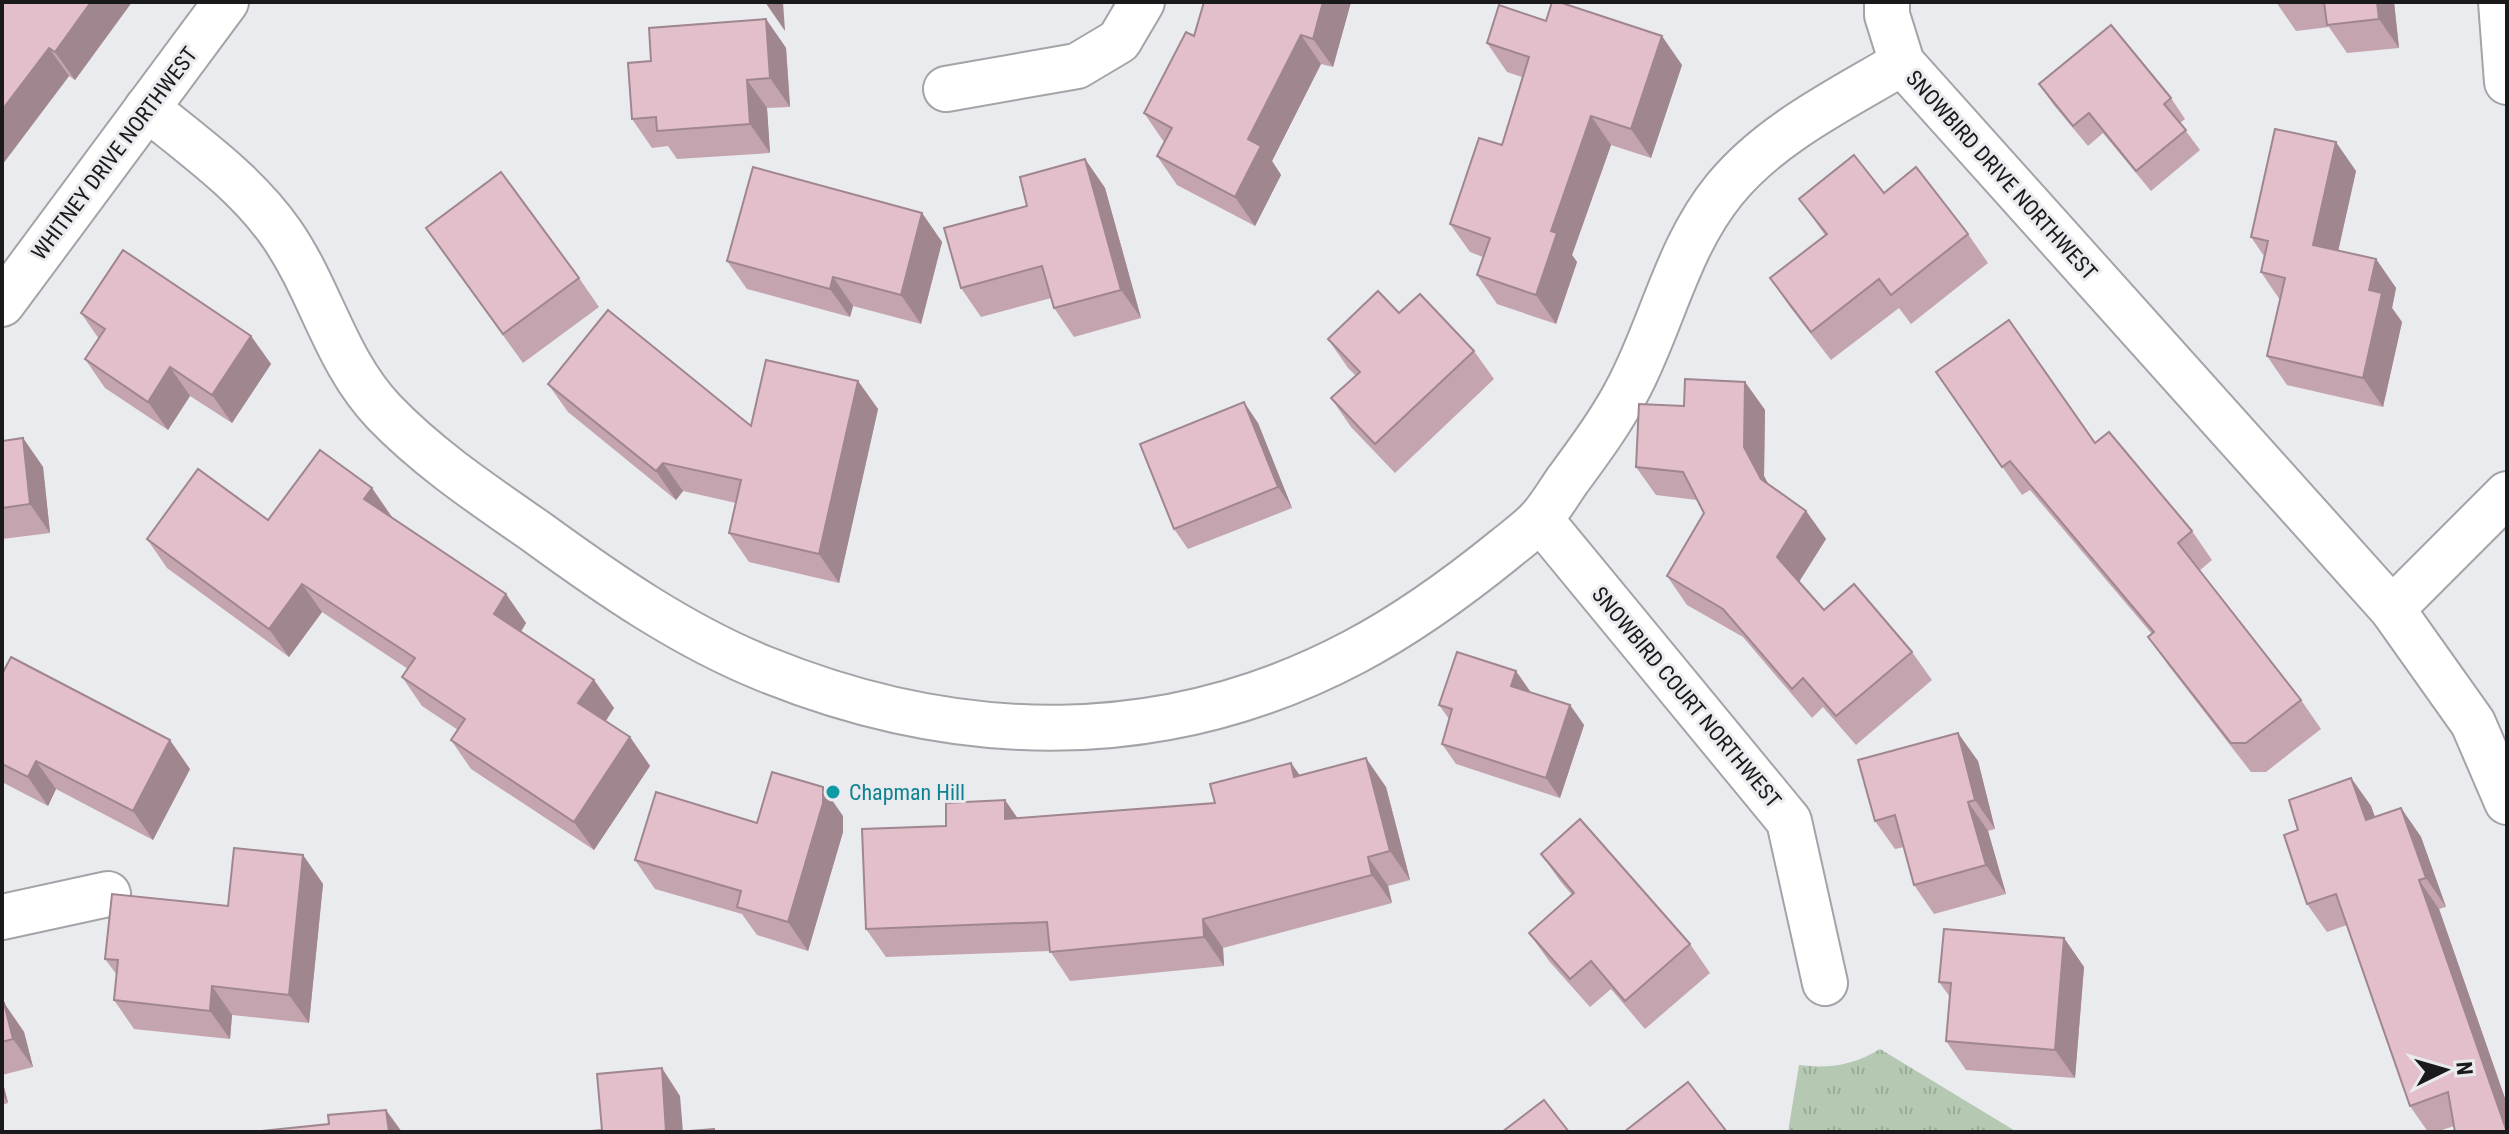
<svg xmlns="http://www.w3.org/2000/svg" width="2509" height="1134" font-family="'Roboto Condensed',sans-serif">
<defs>
<pattern id="grass-tufts" width="24" height="20" patternUnits="userSpaceOnUse" patternTransform="scale(2)"><rect width="24" height="20" fill="#b4c8b2"/><path d="M3 7l-1-3M5 7V3M7 7l1-3M15 17l-1-3M17 17v-4M19 17l1-3" fill="none" stroke="#9aab98"/></pattern>
</defs>
<rect width="100%" height="100%" fill="#eaebee"/>
<path fill="url(#grass-tufts)" d="M1880 1049 2017 1132H1788L1799 1065C1829 1069 1854 1065 1880 1049Z"/>
<g fill="none" stroke-linecap="round" stroke-linejoin="round">
<g stroke="#a3a4a7" stroke-width="48">
<g id="minor">
<polyline points="1887,2 1887,15 1902,63 2392,609 2473,723 2507,802"/>
<polyline points="2501,2 2507,82"/>
<polyline points="946,89 1077,66 1119,41 1142,2"/>
<path d="M147 108C195 147 246 183 281 233 321 290 335 361 384 412 429 459 485 496 538 533 608 584 683 636 765 669 960 748 1165 752 1354 652 1409 623 1457 588 1505 549 1517 539 1530 530 1540 519 1550 508 1558 494 1567 481 1589 451 1613 419 1630 385 1663 321 1678 246 1725 189 1771 133 1840 100 1902 63"/>
<polyline points="2,304 226,2"/>
<polyline points="1540,519 1789,821 1825,983"/>
<polyline points="2392,609 2507,494"/>
<polyline points="2,917 108,894"/>
</g>
</g>
<use href="#minor" stroke="#fff" stroke-width="44"/>
</g>
<g fill="#c3a4af">
<polygon points="2,2 132,2 75,80 69,76 2,165"/>
<polygon points="1351,2 1333,67 1321,64 1272,161 1281,175 1255,226 1177,185 1157,156 1164,142 1144,113 1194,36"/>
<polygon points="2276,2 2394,2 2399,48 2347,53 2329,27 2296,31"/>
<polygon points="766,19 786,48 790,107 767,108 770,153 677,159 668,146 652,148 632,119"/>
<polygon points="1487,43 1682,65 1651,158 1611,145 1572,255 1577,262 1556,324 1497,304 1477,275 1483,257 1470,252 1450,224 1502,145 1522,77 1507,72"/>
<polygon points="2039,84 2171,98 2185,119 2180,123 2200,150 2151,191 2103,133 2088,146 2053,104"/>
<polygon points="1085,159 1105,188 1141,318 1074,337 1054,308 1051,298 981,317 961,288 1027,206"/>
<polygon points="2356,171 2338,251 2376,259 2396,288 2392,308 2402,322 2383,407 2287,385 2267,356 2280,300 2261,272 2264,256 2251,237"/>
<polygon points="1884,193 1968,234 1988,263 1911,324 1899,308 1831,360 1790,307 1770,278 1825,235 1799,199"/>
<polygon points="922,213 942,242 921,324 853,306 850,317 747,289 727,261"/>
<polygon points="446,256 579,278 599,307 523,363"/>
<polygon points="81,313 251,336 271,364 232,423 190,396 168,430 105,388 85,359 99,339"/>
<polygon points="1399,313 1474,351 1494,379 1395,473 1351,427 1331,398 1356,376 1348,368 1328,339"/>
<polygon points="1936,372 2095,443 2192,531 2212,560 2199,571 2301,700 2321,729 2266,772 2251,772 2168,665 2148,637 2152,634 2030,490 2022,495"/>
<polygon points="858,381 878,409 839,583 749,562 729,533 736,503 683,491 676,500 568,412 548,384 751,426"/>
<polygon points="1745,382 1765,410 1764,476 1768,484 1806,511 1826,539 1799,582 1824,610 1912,652 1932,680 1856,745 1823,707 1812,718 1743,637 1687,605 1667,576 1704,513 1697,500 1656,495 1636,467 1684,406"/>
<polygon points="1258,423 1292,508 1188,549 1174,529"/>
<polygon points="23,438 43,467 50,533 2,539 2,441"/>
<polygon points="372,488 391,517 506,594 526,623 521,632 594,680 614,708 606,721 630,737 650,766 594,850 471,769 451,740 458,730 422,706 402,677 408,669 322,612 289,657 167,568 147,539 268,520"/>
<polygon points="2,674 190,769 153,840 56,789 48,806 2,782"/>
<polygon points="1530,691 1530,692 1570,705 1584,725 1560,798 1456,764 1442,744 1449,719 1439,705"/>
<polygon points="1978,761 1995,829 1988,831 2006,894 1934,914 1914,885 1904,847 1895,849 1875,821"/>
<polygon points="1291,763 1300,776 1386,787 1410,880 1388,886 1392,903 1223,948 1224,966 1070,981 1050,951 886,957 866,929 946,826 1005,800 1017,818 1215,803"/>
<polygon points="2351,778 2371,806 2375,817 2401,808 2421,837 2446,907 2439,909 2507,1104 2507,1132 2454,1126 2436,1132 2428,1132 2410,1106 2347,925 2327,932 2307,904 2298,830"/>
<polygon points="843,816 843,832 808,951 757,935 742,914 655,889 635,860 757,823"/>
<polygon points="1541,854 1690,944 1710,973 1645,1029 1611,989 1590,1007 1549,961 1529,933 1572,895 1561,882"/>
<polygon points="303,855 323,884 309,1023 232,1015 230,1039 134,1029 114,1000 117,975 105,959 228,906"/>
<polygon points="2064,938 2084,967 2075,1078 1966,1070 1946,1041 1950,997 1939,982"/>
<polygon points="2,1003 4,1003 24,1032 33,1067 2,1075"/>
<polygon points="2,1079 8,1103 2,1105"/>
</g>
<g fill="#9f868f">
<polygon points="91,2 132,2 75,80 55,52"/>
<polygon points="765,2 783,2 785,31"/>
<polygon points="1323,2 1351,2 1333,67 1313,39"/>
<polygon points="2377,2 2394,2 2399,48 2379,19"/>
<polygon points="766,19 786,48 790,107 770,78"/>
<polygon points="1301,35 1321,64 1272,161 1281,175 1255,226 1235,197 1248,139"/>
<polygon points="1662,36 1682,65 1651,158 1631,129"/>
<polygon points="49,48 69,76 2,165 2,110"/>
<polygon points="747,80 767,108 770,153 750,124"/>
<polygon points="1591,116 1611,145 1572,255 1577,262 1556,324 1536,295 1551,231"/>
<polygon points="2336,142 2356,171 2333,274 2313,245"/>
<polygon points="1085,159 1105,188 1141,318 1121,290"/>
<polygon points="922,213 942,242 921,324 901,295"/>
<polygon points="2376,259 2396,288 2392,308 2402,322 2383,407 2363,378 2369,290"/>
<polygon points="833,277 853,306 850,317 830,289"/>
<polygon points="251,336 271,364 232,423 212,395"/>
<polygon points="170,367 190,396 168,430 148,402"/>
<polygon points="858,381 878,409 839,583 819,554"/>
<polygon points="1745,382 1765,410 1764,476 1781,507 1761,479 1744,447"/>
<polygon points="1244,402 1258,423 1292,508 1278,487"/>
<polygon points="23,438 43,467 50,533 30,504"/>
<polygon points="663,463 683,491 676,500 656,471"/>
<polygon points="372,488 392,517 384,528 364,499"/>
<polygon points="1806,511 1826,539 1797,585 1777,557"/>
<polygon points="302,584 322,612 289,657 269,629"/>
<polygon points="506,594 526,623 514,642 494,614"/>
<polygon points="1516,671 1530,691 1525,706 1511,686"/>
<polygon points="594,680 614,708 598,732 578,703"/>
<polygon points="1570,705 1584,725 1560,798 1546,778"/>
<polygon points="1958,733 1978,761 1995,829 1975,800"/>
<polygon points="630,737 650,766 594,850 574,822"/>
<polygon points="170,740 190,769 153,840 133,811"/>
<polygon points="1366,758 1386,787 1410,880 1390,851"/>
<polygon points="36,761 56,789 48,806 28,777"/>
<polygon points="1291,763 1311,791 1294,777"/>
<polygon points="2351,778 2371,806 2386,849 2366,820"/>
<polygon points="823,787 843,816 843,832 808,951 788,922"/>
<polygon points="1005,800 1025,829 1005,819"/>
<polygon points="1968,802 1988,831 2006,894 1986,865"/>
<polygon points="2401,808 2421,837 2446,907 2426,878"/>
<polygon points="303,855 323,884 309,1023 289,995"/>
<polygon points="1368,857 1388,886 1392,903 1372,875"/>
<polygon points="2419,880 2439,909 2507,1104 2507,1132"/>
<polygon points="1203,919 1223,948 1224,966 1204,937"/>
<polygon points="2064,938 2084,967 2075,1078 2055,1050"/>
<polygon points="212,986 232,1015 230,1039 210,1011"/>
<polygon points="4,1003 24,1032 33,1067 13,1039"/>
<polygon points="662,1068 680,1096 683,1132 666,1132"/>
<polygon points="2,1079 8,1103 2,1094"/>
<polygon points="386,1110 402,1132 389,1132"/>
</g>
<g fill="#e3bfcc" stroke="#9f868f" stroke-width="2">
<polygon points="2,2 91,2 55,52 49,48 2,110"/>
<polygon points="1204,2 1323,2 1313,39 1301,35 1248,139 1261,146 1235,197 1157,156 1172,128 1144,113 1186,32 1194,36"/>
<polygon points="1552,2 1559,2 1662,36 1631,129 1591,116 1551,231 1557,233 1536,295 1477,275 1490,238 1450,224 1479,138 1502,145 1529,57 1487,43 1499,5 1546,21"/>
<polygon points="2324,2 2377,2 2379,19 2327,25"/>
<polygon points="766,19 770,78 747,80 750,124 657,131 656,117 632,119 628,63 651,61 649,28"/>
<polygon points="2111,25 2171,98 2164,104 2186,130 2136,171 2089,113 2073,126 2039,84"/>
<polygon points="2275,129 2336,142 2313,245 2376,259 2369,290 2382,293 2363,378 2267,356 2285,278 2261,272 2268,241 2251,237"/>
<polygon points="1854,155 1884,193 1916,167 1968,234 1891,295 1879,279 1811,332 1770,278 1827,234 1799,199"/>
<polygon points="1085,159 1121,290 1054,308 1042,266 961,288 944,228 1027,206 1020,177"/>
<polygon points="753,167 922,213 901,295 833,277 830,289 727,261"/>
<polygon points="501,172 579,278 503,334 426,228"/>
<polygon points="123,250 251,336 212,395 170,367 148,402 85,359 105,329 81,313"/>
<polygon points="1378,291 1399,313 1420,294 1474,351 1375,444 1331,398 1360,372 1328,339"/>
<polygon points="608,310 751,426 766,360 858,381 819,554 729,533 741,480 663,463 656,471 548,384"/>
<polygon points="2009,320 2095,443 2109,432 2192,531 2178,543 2301,700 2246,743 2231,743 2148,637 2154,632 2010,461 2002,467 1936,372"/>
<polygon points="1685,379 1745,382 1744,447 1761,479 1806,511 1777,557 1824,610 1854,584 1912,652 1836,716 1803,678 1792,689 1723,609 1667,576 1704,513 1683,472 1636,467 1639,404 1684,406"/>
<polygon points="1244,402 1278,487 1174,529 1140,444"/>
<polygon points="23,438 30,504 2,508 2,441"/>
<polygon points="320,450 372,488 364,499 506,594 494,614 594,680 578,703 630,737 574,822 451,740 465,719 402,677 415,658 302,584 269,629 147,539 198,469 268,520"/>
<polygon points="1457,652 1516,671 1511,686 1570,705 1546,778 1442,744 1452,709 1439,705"/>
<polygon points="11,657 170,740 133,811 36,761 28,777 2,764 2,674"/>
<polygon points="1958,733 1975,800 1968,802 1986,865 1914,885 1895,815 1875,821 1858,760"/>
<polygon points="1366,758 1390,851 1368,857 1372,875 1203,919 1204,937 1050,952 1047,922 866,929 862,829 946,826 946,803 1005,800 1005,819 1215,803 1210,784 1291,763 1294,777"/>
<polygon points="772,772 823,787 823,803 788,922 737,907 741,891 635,860 656,792 757,823"/>
<polygon points="2351,778 2366,820 2401,808 2426,878 2419,880 2507,1132 2455,1132 2448,1092 2410,1106 2336,894 2307,904 2284,835 2298,830 2289,800"/>
<polygon points="1580,819 1690,944 1625,1001 1591,961 1570,979 1529,933 1574,893 1541,854"/>
<polygon points="234,848 303,855 289,995 212,986 210,1011 114,1000 118,960 105,959 112,894 228,906"/>
<polygon points="1944,929 2064,938 2055,1050 1946,1041 1951,983 1939,982"/>
<polygon points="2,1003 4,1003 13,1039 2,1042"/>
<polygon points="662,1068 666,1132 580,1132 602,1130 597,1074"/>
<polygon points="1688,1082 1727,1132 1624,1132"/>
<polygon points="1544,1100 1569,1132 1502,1132"/>
<polygon points="386,1110 389,1132 252,1132 329,1124 328,1115"/>
<polygon points="714,1129 714,1132 676,1132"/>
</g>
<circle fill="#0f9aa8" stroke="#eaebee" stroke-width="3" cx="833" cy="792" r="8"/>
<g text-anchor="middle" stroke-width="6" stroke-linejoin="round" paint-order="stroke">
<g font-size="22" fill="#1a1a1c" stroke="#eaebee">
<text transform="translate(114 153) rotate(-53)" y="8">WHITNEY DRIVE NORTHWEST</text>
<text transform="translate(2002 175) rotate(48)" y="8">SNOWBIRD DRIVE NORTHWEST</text>
<text transform="translate(1687 697) rotate(50)" y="8">SNOWBIRD COURT NORTHWEST</text>
</g>
<g font-size="22" fill="#0d838f" stroke="#eaebee" text-anchor="start">
<text x="849" y="800">Chapman Hill</text>
</g>
</g>
<rect width="2509" height="1134" fill="none" stroke="#1a1a1c" stroke-width="8"/>
<g transform="translate(2445 1070) rotate(85)" stroke="#eaebee" stroke-width="6" paint-order="stroke">
<path d="M0-6L14 30L0 20L-14 30Z" fill="#1a1a1c"/>
<text y="-12" font-size="22" font-weight="bold" text-anchor="middle" fill="#1a1a1c">N</text>
</g>
</svg>
